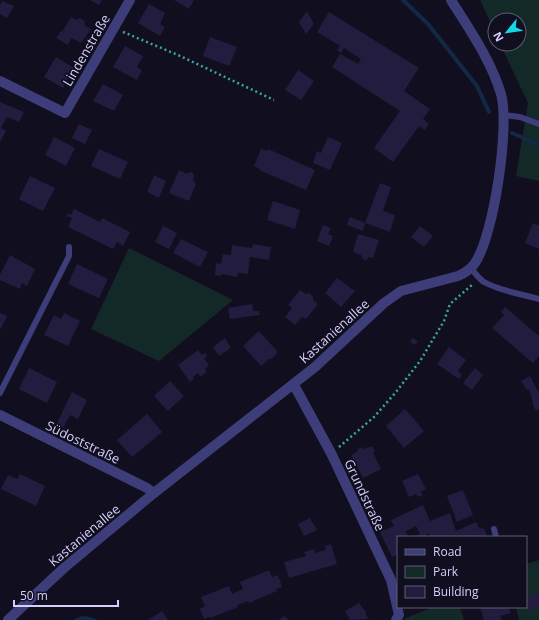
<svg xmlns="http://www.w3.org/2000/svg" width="539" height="620" font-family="'Open Sans',sans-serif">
<rect width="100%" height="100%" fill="#110e1f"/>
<g fill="#122927">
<polygon points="480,0 539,0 539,181 516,176 528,103 500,44 519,44 519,20 495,20 495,32"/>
<polygon points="129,248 233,300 159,361 91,329"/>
<polygon points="539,560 539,620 519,620 516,607 526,607 526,564"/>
<polygon points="433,607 460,607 464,620 404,620 406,618"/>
</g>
<polygon fill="#122845" points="82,616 91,617 98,620 73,620"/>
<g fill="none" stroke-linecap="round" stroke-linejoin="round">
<g stroke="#122845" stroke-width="4">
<polyline points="403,0 428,24 477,86 489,112"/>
<polyline points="512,133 539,145"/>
</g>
</g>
<g fill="#221c3f">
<polygon points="90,0 102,0 99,5"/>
<polygon points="174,0 194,0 189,9"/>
<polygon points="2,1 14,6 7,18 0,14 0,5"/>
<polygon points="149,4 165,13 160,24 165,27 160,36 138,23"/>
<polygon points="307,11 314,24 306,34 299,22"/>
<polygon points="329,12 419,68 404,91 430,109 423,119 429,124 425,130 419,126 393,162 374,148 400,111 332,67 340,54 358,64 361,59 344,48 341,53 337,50 340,46 317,32"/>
<polygon points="71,17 77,20 79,18 85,21 84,25 91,29 81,43 71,38 68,45 56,38 61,31 62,32"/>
<polygon points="210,37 237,47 229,66 203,56"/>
<polygon points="125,46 143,56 137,67 142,70 137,80 113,67"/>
<polygon points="56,57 74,68 63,88 44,77"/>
<polygon points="298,70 314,81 301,100 285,90"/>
<polygon points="103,84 123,95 114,111 93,101"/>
<polygon points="0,102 24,112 19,122 7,117 1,128 6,131 0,142"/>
<polygon points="79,124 92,130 85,144 72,138"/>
<polygon points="54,137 75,148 66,166 45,155"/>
<polygon points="328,137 342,143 330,170 313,163 317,151 321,153"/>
<polygon points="99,149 128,162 120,179 91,166"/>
<polygon points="261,149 267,151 268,149 315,170 306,190 259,170 260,169 254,166"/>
<polygon points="179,170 187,174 190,172 193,173 194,176 193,180 196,184 189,201 169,193"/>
<polygon points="154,175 166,181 159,198 147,192"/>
<polygon points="30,176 55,188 43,211 19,199"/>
<polygon points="380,183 391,187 383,211 395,215 390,232 365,223"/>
<polygon points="273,201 300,210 295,229 267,220"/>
<polygon points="74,209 100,222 102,218 130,232 123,246 117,242 113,249 68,227 72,218 67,216 68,213 71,215"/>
<polygon points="350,217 365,223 363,231 347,225"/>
<polygon points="533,223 539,226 539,249 525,243"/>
<polygon points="323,225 331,228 328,234 333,236 329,246 317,241"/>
<polygon points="163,226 177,233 169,249 155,242"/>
<polygon points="420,226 433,236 424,247 411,237"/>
<polygon points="358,234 379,240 373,258 369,257 366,260 363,259 361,255 353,252"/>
<polygon points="181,239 208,252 200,267 173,253"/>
<polygon points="253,244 271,247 269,260 250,257 248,274 238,273 237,277 221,274 221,276 215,275 216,263 221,264 223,254 231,255 232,245 252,248"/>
<polygon points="10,255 35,269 27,286 22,283 20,289 0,280 0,275"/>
<polygon points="77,264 108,279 99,298 68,284"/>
<polygon points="337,278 355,291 341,307 325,293"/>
<polygon points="300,290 306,294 309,293 313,296 313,300 318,304 306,319 302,317 295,325 285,317 292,308 288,305"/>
<polygon points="252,304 253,311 259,311 260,315 230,319 228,308"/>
<polygon points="505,307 539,336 539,356 533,363 492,328 504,315 501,312"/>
<polygon points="0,313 7,316 0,330"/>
<polygon points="64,313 80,321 68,346 44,335 54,315 61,319"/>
<polygon points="259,331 277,351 276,355 271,359 269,359 261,366 243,346"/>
<polygon points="225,338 231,348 219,356 213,347"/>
<polygon points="412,338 418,341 415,345 410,342"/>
<polygon points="449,347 466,360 458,371 462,375 459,379 437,364"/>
<polygon points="198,350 202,355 205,353 207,356 204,358 209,365 205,369 207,372 200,377 198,373 193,377 194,379 190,382 178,365"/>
<polygon points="29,368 57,382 47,403 19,389"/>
<polygon points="475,368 483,375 472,390 463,383"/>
<polygon points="530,376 539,393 539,409 536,411 532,403 533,402 529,389 527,390 521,381"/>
<polygon points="170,381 184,396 168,411 154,396"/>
<polygon points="72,392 87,400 78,419 70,415 63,428 56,425"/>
<polygon points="405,409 424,431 404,448 386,426"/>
<polygon points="147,414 162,432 132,457 117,440"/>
<polygon points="372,446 375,452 373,453 381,469 363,478 351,455 357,452 358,449 361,447 364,449"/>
<polygon points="20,474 45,486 36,506 1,489 8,475 17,479"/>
<polygon points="418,474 426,489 421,492 423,495 418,497 416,494 409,497 402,481"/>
<polygon points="463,490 473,515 457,522 447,496"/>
<polygon points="423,505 430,521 450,513 456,531 476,522 480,529 483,527 487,535 481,537 430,537 428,533 426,534 428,537 414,537 420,534 416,526 406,531 408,537 398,537 398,554 392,557 380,532 394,526 391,520"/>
<polygon points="310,518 317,530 304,536 298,524"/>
<polygon points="331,544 337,564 289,578 284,562 306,556 304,552 314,549 315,553 326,550 325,546"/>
<polygon points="269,570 272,577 278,575 282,587 276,589 277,591 249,603 248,601 243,603 237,605 238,607 210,618 209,617 204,619 200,609 205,606 201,597 229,586 232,594 238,591 243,589 240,582"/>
<polygon points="538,593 539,597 539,607 529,611 526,604 526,597"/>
<polygon points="359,603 363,609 365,610 366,613 366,615 369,619 350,620 345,611"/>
<polygon points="480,607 509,607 511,613 500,616 502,620 484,620"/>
<polygon points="162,611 168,620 147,620 151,618"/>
<polygon points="285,616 288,620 278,620"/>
</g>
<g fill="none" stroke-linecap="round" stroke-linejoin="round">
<g stroke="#37a89d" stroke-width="2.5" stroke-dasharray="2 3" stroke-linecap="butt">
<polyline points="123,32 178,55 274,100"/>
<polyline points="339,447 374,417 396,392 420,361 444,321 450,304 473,284"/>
</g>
<g stroke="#3d3d7a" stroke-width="6">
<polyline points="504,115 520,117 539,124"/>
<path d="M471 268C475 273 478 278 484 282 500 291 521 294 539 299"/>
<polyline points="0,393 69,256 69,247"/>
<polyline points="494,529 496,537"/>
</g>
<g stroke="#3d3d7a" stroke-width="10">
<polyline points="0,81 65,113 130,0"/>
<polyline points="294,385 331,453 391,580 399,615 396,620"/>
<polyline points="0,415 147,488 154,493"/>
</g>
<path stroke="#3d3d7a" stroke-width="10" d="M8 620 64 568 154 493 315 367 384 303 401 291 458 276C465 273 471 269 475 263 494 235 510 126 501 94 491 60 469 29 451 0"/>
</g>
<g text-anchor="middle" stroke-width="3.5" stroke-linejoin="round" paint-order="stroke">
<g font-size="13" fill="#d4d0fb" stroke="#110e1f">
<text transform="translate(86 50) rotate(-60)" y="5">Lindenstraße</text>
<text transform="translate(334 331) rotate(-42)" y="5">Kastanienallee</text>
<text transform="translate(83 442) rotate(26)" y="5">Südoststraße</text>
<text transform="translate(365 495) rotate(65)" y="5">Grundstraße</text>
<text transform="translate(84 535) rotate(-40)" y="5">Kastanienallee</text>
</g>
</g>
<rect x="397" y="536" width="130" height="72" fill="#110e1f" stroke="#5f5c77"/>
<rect x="405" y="549" width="20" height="6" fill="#3d3d7a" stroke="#5f5c77"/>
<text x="433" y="556" font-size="12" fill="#d4d0fb">Road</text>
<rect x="405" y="566" width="20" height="12" fill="#122927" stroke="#5f5c77"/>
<text x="433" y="576" font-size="12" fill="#d4d0fb">Park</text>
<rect x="405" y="586" width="20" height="12" fill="#221c3f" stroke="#5f5c77"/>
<text x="433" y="596" font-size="12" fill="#d4d0fb">Building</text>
<g transform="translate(507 32) rotate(241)"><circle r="19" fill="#110e1f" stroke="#5f5c77"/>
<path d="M0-3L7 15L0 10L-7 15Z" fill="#13d7e5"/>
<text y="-6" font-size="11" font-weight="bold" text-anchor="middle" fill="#d4d0fb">N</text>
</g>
<path d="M14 600v6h104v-6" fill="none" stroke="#d4d0fb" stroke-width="2"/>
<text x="20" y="600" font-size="12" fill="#d4d0fb" stroke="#110e1f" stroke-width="3" paint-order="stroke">50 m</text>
</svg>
